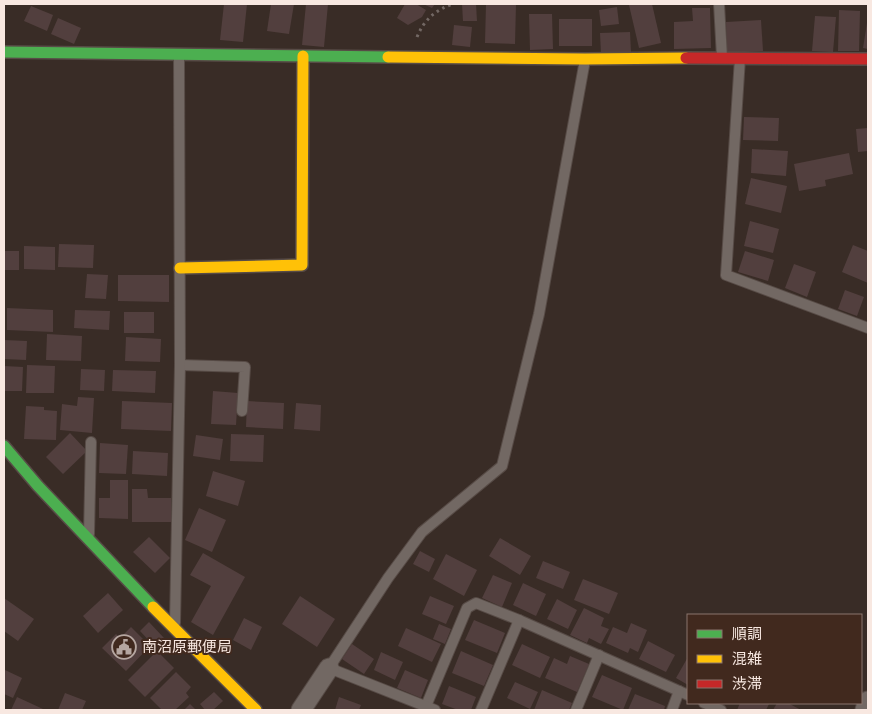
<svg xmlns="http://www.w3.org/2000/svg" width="872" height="714" font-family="Jost,'Noto Sans JP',sans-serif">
<rect width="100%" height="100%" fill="#392c26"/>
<g fill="#523f3e">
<polygon points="224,4 247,4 243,42 220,40"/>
<polygon points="271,4 294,4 289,34 267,31"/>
<polygon points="306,4 328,4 324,47 302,45"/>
<polygon points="405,4 416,4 426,10 422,17 408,25 397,18"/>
<polygon points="423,4 435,4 432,8"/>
<polygon points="462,4 476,4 477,21 463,21"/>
<polygon points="486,4 516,4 515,44 485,43"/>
<polygon points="634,4 652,4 661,43 639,48 629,5"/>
<polygon points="31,6 53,15 47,31 24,21"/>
<polygon points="617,7 619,24 601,26 599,10"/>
<polygon points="692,8 710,8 711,48 674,49 674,22 693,21"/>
<polygon points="839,10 860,11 859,51 838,51"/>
<polygon points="529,14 552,14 553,49 530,50"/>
<polygon points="815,16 836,17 833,52 812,51"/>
<polygon points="58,18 81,28 74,44 51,34"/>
<rect x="559" y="19" width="33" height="27"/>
<polygon points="761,20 763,51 727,53 726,22"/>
<polygon points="867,23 868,23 868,49 863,48"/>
<polygon points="454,25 472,27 470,47 452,45"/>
<polygon points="630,32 631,53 601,54 600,33"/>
<polygon points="744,117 779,118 778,141 743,140"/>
<polygon points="868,128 868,151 858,152 856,129"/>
<polygon points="752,149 788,151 786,176 751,173"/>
<polygon points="849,153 853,174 825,180 826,186 799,191 794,164"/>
<polygon points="751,178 787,186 781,213 745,204"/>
<polygon points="750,221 779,229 773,253 744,246"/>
<polygon points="59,244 94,245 93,268 58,267"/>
<polygon points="853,245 868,251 868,283 842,272"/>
<polygon points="24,246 55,247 55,270 24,269"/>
<rect x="4" y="251" width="15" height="19"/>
<polygon points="745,251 774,260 768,281 738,272"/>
<polygon points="794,264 816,272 807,297 785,288"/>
<polygon points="87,274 108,275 106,299 85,298"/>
<polygon points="118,275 169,275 169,302 118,301"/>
<polygon points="845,290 864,297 857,316 838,309"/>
<polygon points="7,308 53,310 53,332 7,330"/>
<polygon points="75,310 110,311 109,330 74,328"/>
<rect x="124" y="312" width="30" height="21"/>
<polygon points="47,334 82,336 81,361 46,360"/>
<polygon points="126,337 161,339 160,362 125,361"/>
<polygon points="4,340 27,341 26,360 4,359"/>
<polygon points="27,365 55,366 54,393 26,393"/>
<polygon points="4,366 23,367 22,391 4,391"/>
<polygon points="81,369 105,370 104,391 80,390"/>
<polygon points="113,370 156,371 155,393 112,391"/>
<polygon points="213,391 238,393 236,425 211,424"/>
<polygon points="78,397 94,398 92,433 60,430 62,404 77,406"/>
<polygon points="122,401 172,403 171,431 121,429"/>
<polygon points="247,401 284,403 283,429 246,427"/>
<polygon points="296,403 321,405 320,431 294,429"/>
<polygon points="26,406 44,407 44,410 57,411 56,440 24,439"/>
<polygon points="70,433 87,451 63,474 46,457"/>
<polygon points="231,434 264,435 263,462 230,461"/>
<polygon points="196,435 223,439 220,460 193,456"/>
<polygon points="100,443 128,445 126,474 99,473"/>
<polygon points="133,451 168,453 167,476 132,474"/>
<polygon points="213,471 245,481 238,506 206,496"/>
<polygon points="110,480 128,480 128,519 99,518 99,498 110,498"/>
<polygon points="132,489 147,489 148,498 171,498 171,522 132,522"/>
<polygon points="199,508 226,520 212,552 185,540"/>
<polygon points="149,537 170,558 155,573 133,552"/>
<polygon points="500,538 531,556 520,575 489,556"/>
<polygon points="420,551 435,559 429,572 413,564"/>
<polygon points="203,553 245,577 213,635 191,622 211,586 190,575"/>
<polygon points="446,554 477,570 464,596 433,579"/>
<polygon points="543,561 570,572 563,589 536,578"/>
<polygon points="493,575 512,583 502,607 482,598"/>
<polygon points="583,579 618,593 609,614 574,600"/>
<polygon points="523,583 546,594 536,616 513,605"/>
<polygon points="108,593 123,610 98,633 83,616"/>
<polygon points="300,596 335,619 317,647 282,624"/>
<polygon points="430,596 454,606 446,624 422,614"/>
<polygon points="4,598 34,619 18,641 4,631"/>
<polygon points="557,599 577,610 568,629 547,619"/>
<polygon points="584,608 604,618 601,626 609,629 601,644 589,638 587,643 570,635"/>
<polygon points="244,618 262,627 251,650 233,640"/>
<polygon points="474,620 505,633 497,653 465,640"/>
<polygon points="149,622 164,638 155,647 140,631"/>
<polygon points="631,623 647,630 638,652 630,648 628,653 606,643 613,627 627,633"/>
<polygon points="439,624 451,629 445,644 433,639"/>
<polygon points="131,627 150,646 126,671 102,648 116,634 120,638"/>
<polygon points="406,628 441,644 432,662 398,646"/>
<polygon points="648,641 675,655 666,672 639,659"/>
<polygon points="352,644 374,659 364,674 342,659"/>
<polygon points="522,644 550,657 540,678 512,665"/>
<polygon points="157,651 174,668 145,697 128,680"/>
<polygon points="461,651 493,665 484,686 452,673"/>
<polygon points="381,652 403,662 395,680 374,670"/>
<polygon points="570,656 589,664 577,692 545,678 554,658 567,664"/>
<polygon points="688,657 688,685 676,678"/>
<polygon points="5,670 22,678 13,698 4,694 4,674"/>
<polygon points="405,670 428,680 421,698 397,688"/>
<polygon points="176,672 191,687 186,693 189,697 175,710 162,710 150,698"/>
<polygon points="602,675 632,688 623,710 592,697"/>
<polygon points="515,682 538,692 530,709 507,698"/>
<polygon points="449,686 476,697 471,710 458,710 442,704"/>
<polygon points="542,690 572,703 569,710 534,710"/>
<polygon points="214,692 223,701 213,710 205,710 200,704"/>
<polygon points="65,693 86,701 82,710 58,710"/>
<polygon points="635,694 665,706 664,710 628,710"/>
<polygon points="17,697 43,709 43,710 11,710"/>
<polygon points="339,697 361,705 359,710 335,710"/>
<polygon points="740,703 766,703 769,704 766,710 737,710"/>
<polygon points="777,703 788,703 801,710 773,710"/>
<polygon points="190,704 196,710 184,710"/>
</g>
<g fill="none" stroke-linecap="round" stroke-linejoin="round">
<g stroke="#574b46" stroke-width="12">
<g id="lane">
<polyline points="719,4 722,57"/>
<polyline points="740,58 726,275 868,328"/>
<polyline points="180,365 245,367 242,411"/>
<polyline points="89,534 91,442"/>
<polyline points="175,623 180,365 179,55"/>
<polyline points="704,703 721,710"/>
<polyline points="426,706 467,608 476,603 519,620"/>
<polyline points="435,710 329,668 388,578 422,532 502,466 539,314 585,60"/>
<polyline points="481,710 519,620 688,695"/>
<polyline points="576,710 599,655"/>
<polyline points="672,710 679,691"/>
</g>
</g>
<g stroke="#574b46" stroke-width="21">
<g id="street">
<polyline points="301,710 329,668"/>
<polyline points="865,710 868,701"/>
</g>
</g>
<g stroke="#574b46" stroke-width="14">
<g id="fast">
<polyline points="4,52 388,57"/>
<polyline points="4,446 38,486 153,607"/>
</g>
</g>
<g stroke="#574b46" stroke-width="14">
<g id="slow">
<polyline points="388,57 585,59 686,58"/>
<polyline points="180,268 302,265 303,56"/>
<polyline points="153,607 256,710"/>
</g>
</g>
<g stroke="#574b46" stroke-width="14">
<polyline id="jam" points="686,58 868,59"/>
</g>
<path stroke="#736864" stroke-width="3" stroke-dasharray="2.5 4" stroke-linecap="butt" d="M417 37C424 20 435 10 453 4"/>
<use href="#lane" stroke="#726863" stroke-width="10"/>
<use href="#street" stroke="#726863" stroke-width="19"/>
<use href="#fast" stroke="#4caf50" stroke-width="11"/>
<use href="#slow" stroke="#ffc107" stroke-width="11"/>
<use href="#jam" stroke="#c62828" stroke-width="11"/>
</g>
<defs>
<g id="civic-ring" transform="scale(1.25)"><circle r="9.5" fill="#41291e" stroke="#b5a6a0" stroke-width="1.5"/><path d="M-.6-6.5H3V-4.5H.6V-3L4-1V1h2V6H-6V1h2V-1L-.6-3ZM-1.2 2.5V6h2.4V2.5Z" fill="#b5a6a0"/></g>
</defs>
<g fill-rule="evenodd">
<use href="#civic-ring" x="124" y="647"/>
</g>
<g text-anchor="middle" stroke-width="4" stroke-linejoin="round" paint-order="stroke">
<g font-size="15" fill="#f8e8e1" stroke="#41291e" text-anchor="start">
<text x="142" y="652">南沼原郵便局</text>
</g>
</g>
<rect width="872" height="714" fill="none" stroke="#f8e8e1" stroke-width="10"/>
<rect x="687" y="614" width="175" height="90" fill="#41291e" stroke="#8a756c"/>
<rect x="697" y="630" width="25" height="8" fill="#4caf50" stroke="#8a756c"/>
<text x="732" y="639" font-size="15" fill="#f8e8e1">順調</text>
<rect x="697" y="655" width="25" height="8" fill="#ffc107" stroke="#8a756c"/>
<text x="732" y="664" font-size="15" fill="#f8e8e1">混雑</text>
<rect x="697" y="680" width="25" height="8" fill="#c62828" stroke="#8a756c"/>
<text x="732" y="689" font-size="15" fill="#f8e8e1">渋滞</text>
</svg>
